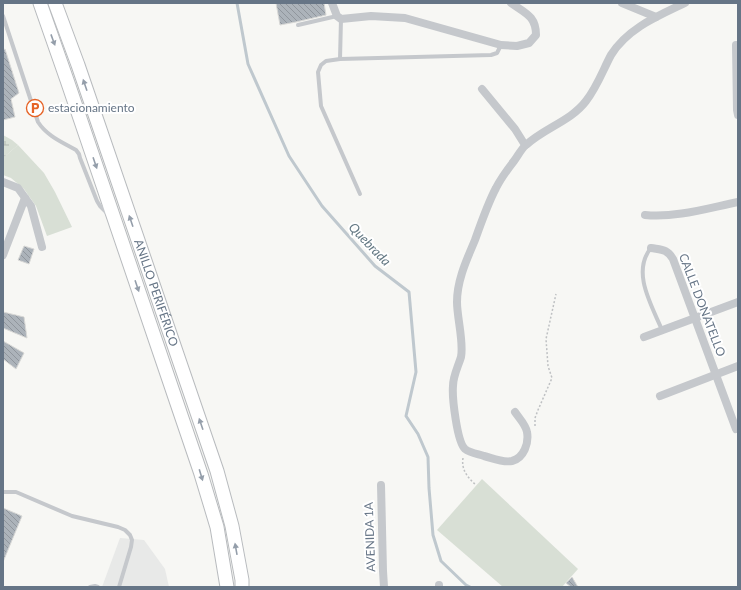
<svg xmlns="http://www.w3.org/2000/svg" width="741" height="590" font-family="Lato,sans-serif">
<defs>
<pattern id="wetland-marsh" width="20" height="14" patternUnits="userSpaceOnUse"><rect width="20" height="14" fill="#d8dfd5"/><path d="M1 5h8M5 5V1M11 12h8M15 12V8" fill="none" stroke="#b3b9b2"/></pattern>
<pattern id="building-back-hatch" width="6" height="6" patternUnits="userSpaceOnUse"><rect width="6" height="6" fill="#acb3ba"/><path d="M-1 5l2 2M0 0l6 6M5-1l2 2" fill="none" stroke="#90969d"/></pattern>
</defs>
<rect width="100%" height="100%" fill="#f7f7f4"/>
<polygon fill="#e8e9e8" points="120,538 144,540 165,569 169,587 102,587"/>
<polygon fill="url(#wetland-marsh)" points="3,135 12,140 18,145 3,158"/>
<g fill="#d8dfd5">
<polygon points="18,145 44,173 55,192 72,227 47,236 36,206 24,189 11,178 3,175 3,158"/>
<polygon points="482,479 578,569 562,587 503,587 437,530"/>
</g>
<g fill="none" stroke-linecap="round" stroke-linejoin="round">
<polyline stroke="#bfc8ce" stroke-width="3" points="237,3 248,64 289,156 322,206 375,266 409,292 416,372 406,416 418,434 428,457 429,488 433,535 441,561 466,585 470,587"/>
</g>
<g fill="url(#building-back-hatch)" stroke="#d9d9d7">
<polygon points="276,3 324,3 326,15 296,22 280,25"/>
<polygon points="5,49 19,93 11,99 15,117 3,120 3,50"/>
<polygon points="24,246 34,249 29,264 18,260"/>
<polygon points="3,312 24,317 27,338 3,328"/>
<polygon points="3,341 24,353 16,369 3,359"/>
<polygon points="3,508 22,516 3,562"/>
<polygon points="572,577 578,587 571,587 566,583"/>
</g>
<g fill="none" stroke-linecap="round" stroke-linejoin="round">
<g stroke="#b8bbbe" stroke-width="15">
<g id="trunk">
<polyline points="40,3 68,83 201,474 217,527 227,587"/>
<path id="s1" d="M55 3 78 65 217 471 232 526 242 580V587"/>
</g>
</g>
<g stroke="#bfc1c3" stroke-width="1.5" stroke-dasharray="2 2" stroke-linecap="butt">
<polyline points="535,426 535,418 538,410 552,378 548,366 546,339 556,294"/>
<path d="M463 458C461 470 468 478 476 485"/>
</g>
<g stroke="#c5c8cc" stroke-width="4">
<path d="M3 16 38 122C47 136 62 142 76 150L79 154 80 158 97 201 100 206 108 214"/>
<polyline points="298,25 337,16"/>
<polyline points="340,59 341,19"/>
<polyline points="360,194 321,106 318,72 321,65 326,61 340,59 491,55 497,53 501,45"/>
<path d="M651 248C631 272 652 306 662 330"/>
<polyline points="3,492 16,492 72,516 118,527 125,530 130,535 132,540 131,547 119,587"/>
<polyline points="90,587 95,586 98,587"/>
</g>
<g stroke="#c5c8cc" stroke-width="8">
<path d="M332 3 337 16 341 19 371 16 405 18 501 45 517 46 529 43 536 35C536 16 525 13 511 3"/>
<polyline points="622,3 656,17"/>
<polyline points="736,45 737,110 738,115"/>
<polyline points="482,89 515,129 525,145"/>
<polyline points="3,182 18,188 31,206 42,247"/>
<path d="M645 215C676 218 708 208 738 202"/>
<path d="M651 248C662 250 667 249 673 259L736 429"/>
<polyline points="3,255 25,198"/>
<polyline points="644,337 695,318 738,302"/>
<polyline points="660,396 738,366"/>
<path d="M515 412C519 418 526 425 527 432 529 443 524 458 512 461 503 463 492 458 484 456 478 454 470 453 465 449 457 442 452 397 453 386 453 376 458 367 461 357 464 342 457 318 457 302 457 280 467 259 475 240 481 223 488 203 496 188 501 178 507 170 514 161 518 156 521 149 526 145 544 128 571 121 586 101 597 87 603 70 611 55 628 28 658 16 685 3"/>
<polyline points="381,485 383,571 384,587"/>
<polyline points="439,585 439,587"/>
</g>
<use href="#trunk" stroke="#fff" stroke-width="13"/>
</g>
<defs><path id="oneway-solid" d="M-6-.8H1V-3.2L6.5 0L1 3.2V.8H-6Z"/></defs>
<g fill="#949eaa">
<use href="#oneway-solid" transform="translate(53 40) rotate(70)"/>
<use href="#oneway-solid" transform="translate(85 85) rotate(-109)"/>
<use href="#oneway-solid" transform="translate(95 163) rotate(71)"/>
<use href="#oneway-solid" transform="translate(131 221) rotate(-109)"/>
<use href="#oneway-solid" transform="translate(137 286) rotate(71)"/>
<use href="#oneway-solid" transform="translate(201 424) rotate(-109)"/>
<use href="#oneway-solid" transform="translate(201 475) rotate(73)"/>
<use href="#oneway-solid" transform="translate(236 549) rotate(-100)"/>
</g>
<defs>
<g id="parking-ring" transform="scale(0.9)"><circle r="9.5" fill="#fff" stroke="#e66326" stroke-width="1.5"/><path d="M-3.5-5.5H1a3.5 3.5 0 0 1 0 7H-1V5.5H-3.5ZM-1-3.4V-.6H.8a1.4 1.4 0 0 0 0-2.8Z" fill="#e66326"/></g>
</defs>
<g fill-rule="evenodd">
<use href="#parking-ring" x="35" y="108"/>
</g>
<g text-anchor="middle" stroke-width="4" stroke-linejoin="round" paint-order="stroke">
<g font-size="12" fill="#667586" stroke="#fff" text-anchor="start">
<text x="48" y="112">estacionamiento</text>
</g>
<g font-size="12" fill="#667586" stroke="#fff">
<text dy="4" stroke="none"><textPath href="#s1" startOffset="307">ANILLO PERIFÉRICO</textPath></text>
<text transform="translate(702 305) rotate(69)" y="4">CALLE DONATELLO</text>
<text transform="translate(370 537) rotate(-92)" y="4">AVENIDA 1A</text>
</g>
<g font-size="13" font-style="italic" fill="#627782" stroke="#fff">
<text transform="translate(370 244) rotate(46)" y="5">Quebrada</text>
</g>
</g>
<rect width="741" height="590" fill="none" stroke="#667586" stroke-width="8"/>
</svg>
